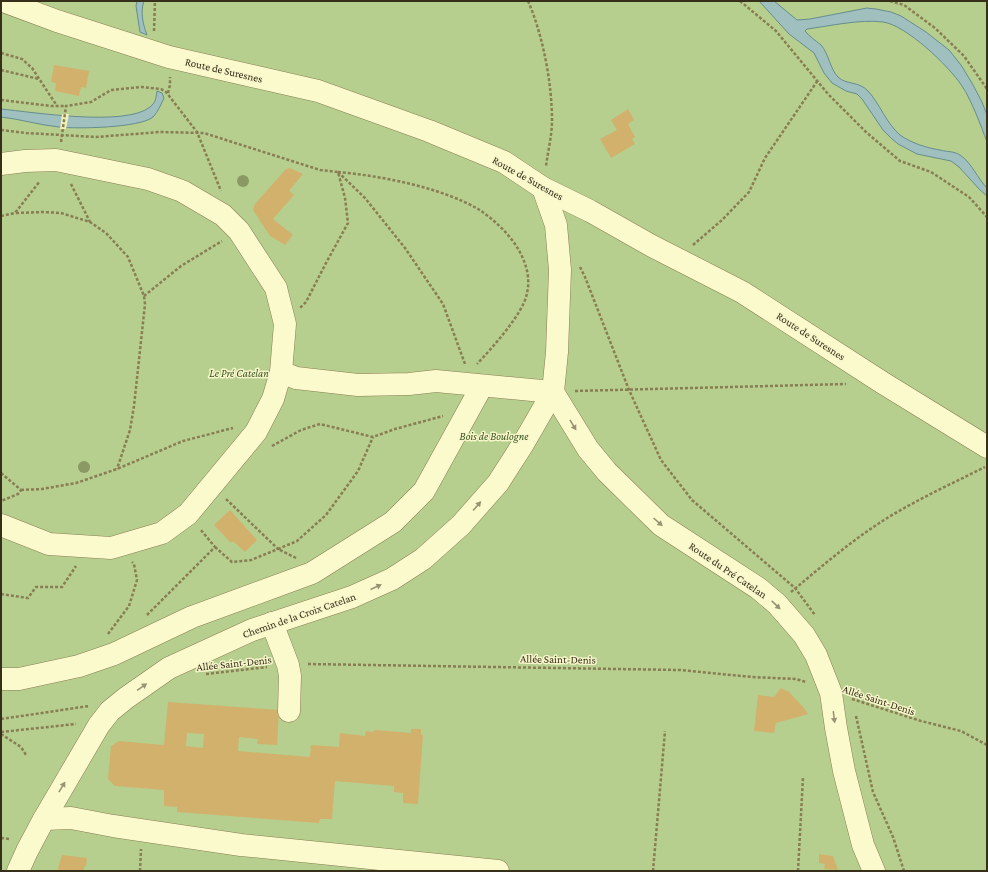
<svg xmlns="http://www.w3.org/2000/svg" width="988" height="872" font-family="'Crimson Pro',serif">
<rect width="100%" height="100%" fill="#f0efba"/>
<rect fill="#b6cf8e" x="1" y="1" width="986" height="870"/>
<g fill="#9fc0bf" stroke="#668d8e">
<path d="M137 1H144C140 12 143 24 147 35L140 32 136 6Z"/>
<path d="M759 1H774L797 20 810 19 867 8 876 9 891 12 901 16 926 32 949 50 961 65 972 83 982 102 987 115V142C981 126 971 99 962 86 949 66 906 25 883 22 860 19 830 26 807 29L805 31C810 37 815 40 821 45 829 54 830 69 838 77 846 85 859 81 868 91 880 104 886 123 900 135 911 143 927 148 940 150 947 152 954 151 960 155 972 163 977 178 987 188V196L980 190 959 167 951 161 917 154 898 144 891 138 883 130 862 99 857 94 846 91 832 83 824 73 814 53 789 34Z"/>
<path d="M157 91 162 93 164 98C161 104 158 112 153 117 140 128 76 129 59 127 39 125 20 119 1 117V109C32 112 126 127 150 107 156 102 156 98 157 91Z"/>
</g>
<polygon fill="#f0efba" points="62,114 69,114 66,129 60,129"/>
<g fill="#d2b16d" fill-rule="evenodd">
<polygon points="54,65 89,71 86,88 81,87 79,96 55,91 56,83 51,82"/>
<polygon points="628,109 634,120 628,124 635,137 632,139 635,144 611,158 600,139 617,130 611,120"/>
<polygon points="290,168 303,174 289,191 294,195 273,219 293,235 285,245 270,236 253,210 255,204 286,169"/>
<polygon points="230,510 257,540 245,552 234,542 230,542 214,525"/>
<polygon points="781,688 789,692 804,708 808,714 776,723 774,733 754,731 758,695 774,697"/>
<path d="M168 702 279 710 277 745 257 744 258 739 239 737 238 751 310 757 311 745 339 747 340 733 365 736 366 731 373 732 374 730 411 733V729H421V735H423L418 804 403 803V793L394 792V786L335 781 332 819H320L319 823 177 812V807L164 806V790L115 786 108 779 111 746 119 741 164 745ZM187 733 204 734 203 748 186 746Z"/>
<polygon points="819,854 833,856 838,870 824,869 825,864 819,863"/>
<polygon points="62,855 87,858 86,866 84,867 84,871 59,871 58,868"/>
</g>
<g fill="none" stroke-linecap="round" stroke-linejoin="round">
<g stroke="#887d53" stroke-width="23">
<g id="minor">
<polyline points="3,1 57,21 169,57 318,91 429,131 504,162 543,188 590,211 652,246 742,292 883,383 987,447"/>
<polyline points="1,164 25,161 56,160 148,179 182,191 223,215 239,231 276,288 285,324 281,372 273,399 256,432 188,514 162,533 111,548 49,544 1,525"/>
<polyline points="281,372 296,378 358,385 409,384 436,381 553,392"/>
<polyline points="553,392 588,449 607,472 661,525 758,588 777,604 804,635 816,655 831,693 836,728 844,771 863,845 874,871"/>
<polyline points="272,623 288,665 290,676 289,711"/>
<polyline points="1,679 19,679 79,666 114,654 192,617 312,573 393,522 424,491 482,386"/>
<polyline points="44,819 71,818 113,826 241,845 498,871"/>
<polyline points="18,871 27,851 44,819 99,725 110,711 126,698 169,668 252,630 352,597 392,579 423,559 461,525 498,483 523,444 553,392 557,352 560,270 556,225 543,188"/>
</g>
</g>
<g stroke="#887d53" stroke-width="2.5" stroke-dasharray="3 2" stroke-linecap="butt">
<path d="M528 1C543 35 552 84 552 120 552 135 548 151 546 166"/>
<polyline points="740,1 776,31 828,94 866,132 900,161 931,172 969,197 987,217"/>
<polyline points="890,1 904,5 935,28 964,56 987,89"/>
<polyline points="154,31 155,1"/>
<polyline points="1,53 22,59 32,68 57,106"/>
<polyline points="1,70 39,79"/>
<polyline points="168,93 170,85 170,77"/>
<polyline points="1,100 51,106 66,106"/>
<polyline points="1,130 26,133 96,137 160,132 204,133 320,170 338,172 345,198 348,223 326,263 306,302 300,308"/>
<polyline points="61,142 66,106 91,102 111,90 142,87 161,89 166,92 197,132 221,191"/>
<path d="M338 172C381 176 440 187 478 209 492 218 506 231 515 244 525 259 531 276 527 293 524 313 491 349 477 364"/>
<polyline points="338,172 365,198 405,248 443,304 465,364"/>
<polyline points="71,184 90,222"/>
<polyline points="16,213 43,212 61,213 90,222 106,233 128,257 144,296 145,304 134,406 130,430 117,469"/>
<polyline points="1,216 15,213 40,181"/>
<polyline points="693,245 722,220 749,192 765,158 818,80"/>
<polyline points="580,267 585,277 629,390 661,460 692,500 795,588 815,615"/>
<polyline points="144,296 181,266 222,241"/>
<polyline points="575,391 846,384"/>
<polyline points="272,446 301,430 320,424 373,437 395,429 443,416"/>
<polyline points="1,473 21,490 18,494 1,501"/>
<polyline points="21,490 42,489 76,483 117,469 183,441 233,428"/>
<polyline points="215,547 232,562 251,560 278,549 226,499"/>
<polyline points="296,558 278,549 297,541 326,515 358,471 373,437"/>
<path d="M791 592C821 567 851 541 884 520 916 500 951 484 985 467"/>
<polyline points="1,594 28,598 36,587 62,587 76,566"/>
<polyline points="147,615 215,547 200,529"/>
<polyline points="108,634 129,606 137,580 134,564 132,562"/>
<polyline points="308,664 680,670 752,677 796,679 806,682"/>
<polyline points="206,674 267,667"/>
<polyline points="852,699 921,721 961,731 987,745"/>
<polyline points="856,716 873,792 893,837 904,871"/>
<polyline points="1,719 89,706"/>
<polyline points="1,732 76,724"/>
<polyline points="1,734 21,747 26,755"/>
<polyline points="1,838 10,839"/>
<polyline points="140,871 141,849"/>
<polyline points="653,871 665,731"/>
<polyline points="798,871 803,777"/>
</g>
<use href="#minor" stroke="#fbfacd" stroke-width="22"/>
</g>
<g fill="#8b9965">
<circle cx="243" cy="181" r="6"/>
<circle cx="84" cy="467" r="6"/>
</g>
<defs><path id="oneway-solid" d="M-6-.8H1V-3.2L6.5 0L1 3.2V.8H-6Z"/></defs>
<g fill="#989473">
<use href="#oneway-solid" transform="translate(573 425) rotate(59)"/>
<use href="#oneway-solid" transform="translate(477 506) rotate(-49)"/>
<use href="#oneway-solid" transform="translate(658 522) rotate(42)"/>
<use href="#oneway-solid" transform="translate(376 587) rotate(-24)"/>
<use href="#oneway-solid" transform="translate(776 605) rotate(44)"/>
<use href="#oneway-solid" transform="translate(142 687) rotate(-35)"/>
<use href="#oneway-solid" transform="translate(834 717) rotate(83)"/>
<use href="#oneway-solid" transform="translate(62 787) rotate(-59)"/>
</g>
<g text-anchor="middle" stroke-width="3" stroke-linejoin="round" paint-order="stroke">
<g font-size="11" fill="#362f19" stroke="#f7f6ca">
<text transform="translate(224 70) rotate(13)" y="4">Route de Suresnes</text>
<text transform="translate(528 178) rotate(29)" y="4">Route de Suresnes</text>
<text transform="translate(811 336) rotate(33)" y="4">Route de Suresnes</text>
<text transform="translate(728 570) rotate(34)" y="4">Route du Pré Catelan</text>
<text transform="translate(299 615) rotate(-19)" y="4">Chemin de la Croix Catelan</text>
<text transform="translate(558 659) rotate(1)" y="4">Allée Saint-Denis</text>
<text transform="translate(234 663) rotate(-6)" y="4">Allée Saint-Denis</text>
<text transform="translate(879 700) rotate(18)" y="4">Allée Saint-Denis</text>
</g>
<g font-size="11" font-style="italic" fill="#38531f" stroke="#f7f6ca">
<text x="239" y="377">Le Pré Catelan</text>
<text x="494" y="440">Bois de Boulogne</text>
</g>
</g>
<rect width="988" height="872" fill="none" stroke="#362f19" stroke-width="4"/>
</svg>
